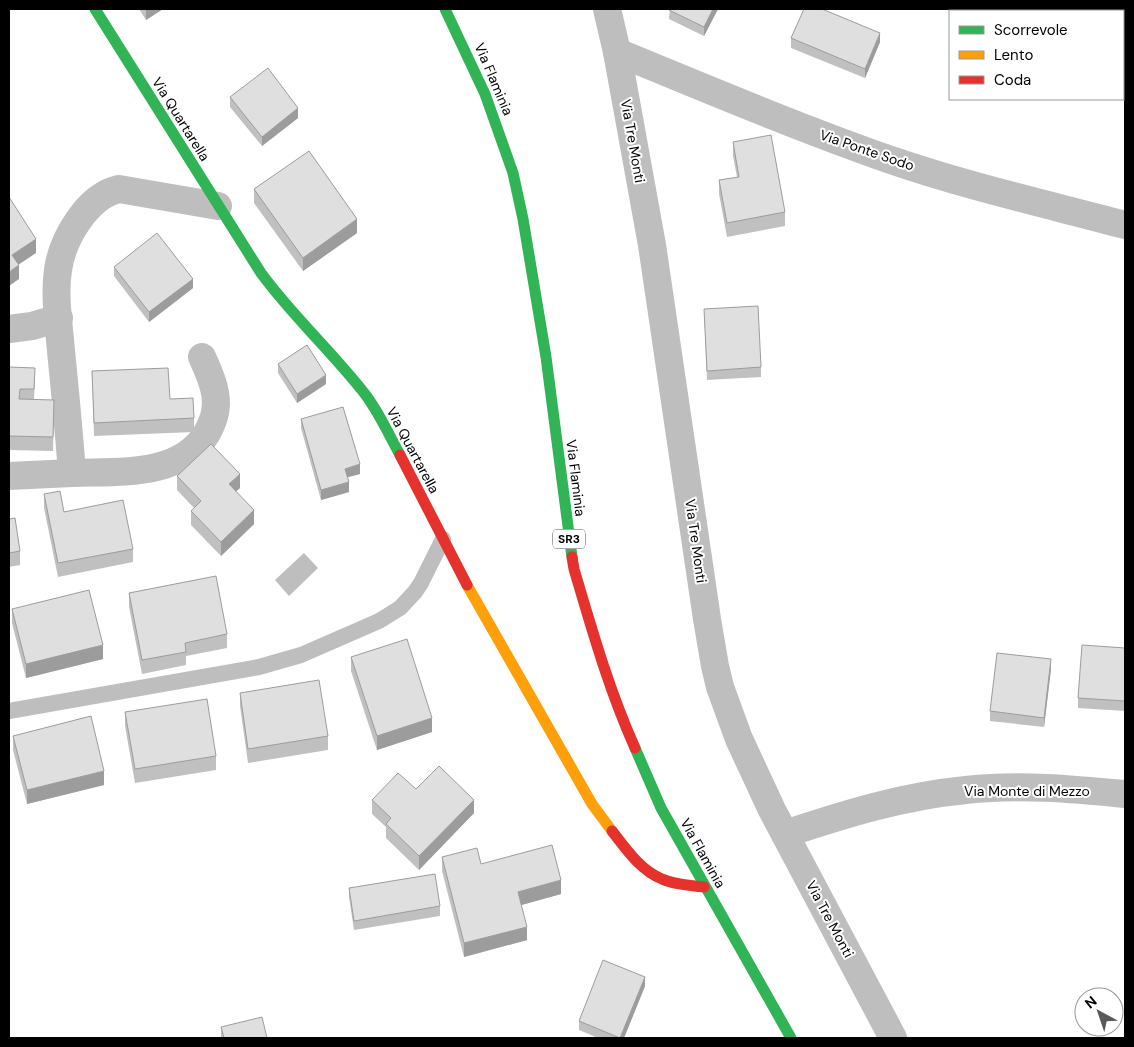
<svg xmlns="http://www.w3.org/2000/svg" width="1134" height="1047" font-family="'DM Sans',sans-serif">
<rect width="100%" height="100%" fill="#fff"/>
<polygon fill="#bebebe" points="304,553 318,568 289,596 275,580"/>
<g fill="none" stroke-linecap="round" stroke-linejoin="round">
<polyline stroke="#bebebe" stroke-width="16" points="9,711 259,667 301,655 379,621 400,608 415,592 421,583 443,539"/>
<g stroke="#bebebe" stroke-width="28">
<polyline points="607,9 617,52 652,245 707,619 715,666 720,687 739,739 772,810 893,1038"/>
<path d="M617 52C707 89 797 127 888 159 966 186 1046 204 1125 225"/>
<polyline points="9,329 32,326 59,318"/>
<path d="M72 473C117 471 180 478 207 433 214 420 218 408 215 393 213 380 207 368 202 357"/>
<path d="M9 476 72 473C69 432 65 391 61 351 59 325 54 296 58 270 62 240 87 196 119 189L218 206"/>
<path d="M785 834C845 814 903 796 966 790 1018 784 1073 789 1125 794"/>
</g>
<g stroke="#30b455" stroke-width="11">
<path d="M95 9 261 273C291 314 329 349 361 389 377 408 388 433 400 455"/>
<polyline points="445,9 485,94 513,173 523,219 546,357 572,557"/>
<polyline points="635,748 661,808 791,1038"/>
</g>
<polyline stroke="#ff9f0a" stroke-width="11" points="467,585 592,804 612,831"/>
<g stroke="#e5322d" stroke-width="11">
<polyline points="400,455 467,585"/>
<path d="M572 557 574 569C592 630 609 690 635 748"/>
<path d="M612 831C626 849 640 870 662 879 674 885 691 885 704 887"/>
</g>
</g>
<g fill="#c0c0c0">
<polygon points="139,9 163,9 146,20"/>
<polygon points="670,9 718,9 704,36 669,19"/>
<polygon points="791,38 880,42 865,78 791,48"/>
<polygon points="230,97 298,118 262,146 230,107"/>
<polygon points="733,142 785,212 785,226 727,237 719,194 719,180 737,177 733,156"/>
<polygon points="254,189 357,233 303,271 254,203"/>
<polygon points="114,267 193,288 149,322 114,276"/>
<polygon points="704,309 761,367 761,377 707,380"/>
<polygon points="278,364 326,384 297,403 278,373"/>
<polygon points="9,367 35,382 34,399 54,414 53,451 9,450"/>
<polygon points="92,371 170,399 194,418 194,432 94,436"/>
<polygon points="301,419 360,474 347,477 349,492 321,500 301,428"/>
<polygon points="177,476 240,488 236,491 254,524 221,556 191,525 191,511 194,508 177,490"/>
<polygon points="44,494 64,512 133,549 133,562 58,577 44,508"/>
<polygon points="9,519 20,551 20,565 9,567"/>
<polygon points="129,593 227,634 227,648 186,656 186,665 142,674 129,607"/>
<polygon points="12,609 103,659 26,678 12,623"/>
<polygon points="1125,648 1125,711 1078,708 1078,698"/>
<polygon points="351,657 432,732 377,750 351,671"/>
<polygon points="1051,669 1044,727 990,721 990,711"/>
<polygon points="240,693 328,736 328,750 248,763 240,706"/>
<polygon points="125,712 216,756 216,770 135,783 125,726"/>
<polygon points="13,736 104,785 27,804 13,750"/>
<polygon points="416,789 474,813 419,870 386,838 386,827 372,814 372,800"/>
<polygon points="442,857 481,864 561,894 521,905 527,940 464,957 442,871"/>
<polygon points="349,888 440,906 440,916 354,930 349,897"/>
<polygon points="645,986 624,1038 598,1038 579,1030 579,1021"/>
<polygon points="221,1027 267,1038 221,1038"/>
</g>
<g fill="#9c9c9c">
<polygon points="146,9 163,9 146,20"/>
<polygon points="713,9 718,9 704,36 704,27"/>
<polygon points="880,33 880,42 865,78 865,69"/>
<polygon points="298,108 298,118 262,146 262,137"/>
<polygon points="357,219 357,233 303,271 303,258"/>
<polygon points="36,239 36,253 12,269 12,255"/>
<polygon points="19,265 19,279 9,286 9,272"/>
<polygon points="193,279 193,288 149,322 149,312"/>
<polygon points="326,375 326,384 297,403 297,394"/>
<polygon points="360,464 360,474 345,478 345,469"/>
<polygon points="240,474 240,488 229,498 229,484"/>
<polygon points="349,482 349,492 321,500 321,490"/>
<polygon points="254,510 254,524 221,556 221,542"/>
<polygon points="103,645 103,659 26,678 26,664"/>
<polygon points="1051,659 1051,669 1044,727 1044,718"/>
<polygon points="432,718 432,732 377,750 377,736"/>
<polygon points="104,771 104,785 27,804 27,790"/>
<polygon points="474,800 474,813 419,870 419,856"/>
<polygon points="561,880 561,894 518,906 518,892"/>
<polygon points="527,927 527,940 464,957 464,943"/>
<polygon points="645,977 645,986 624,1038 620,1038"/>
</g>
<g fill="#dfdfdf" stroke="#9c9c9c">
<polygon points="670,9 713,9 704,27 669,10"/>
<polygon points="804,9 822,9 880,33 865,69 791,38"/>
<polygon points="970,9 1019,9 1018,11 968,11"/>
<polygon points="268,68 298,108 262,137 230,97"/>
<polygon points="771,135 785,212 727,223 719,180 739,177 733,142"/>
<polygon points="309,151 357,219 303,258 254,189"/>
<polygon points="9,197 36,239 12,255 19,265 9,272"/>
<polygon points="157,233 193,279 149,312 114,267"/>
<polygon points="758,306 761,367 707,371 704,309"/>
<polygon points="307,345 326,375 297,394 278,364"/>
<polygon points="9,367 35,368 34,389 20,389 19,399 54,400 53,437 9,436"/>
<polygon points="168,368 170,399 193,398 194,418 94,423 92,371"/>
<polygon points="343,407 360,464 345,469 349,482 321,490 301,419"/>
<polygon points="211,444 240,474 229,484 254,510 221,542 191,511 201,501 177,476"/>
<polygon points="60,491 64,512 123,500 133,549 58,563 44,494"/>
<polygon points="15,518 20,551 9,553 9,519"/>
<polygon points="216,576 227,634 185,643 186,652 142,660 129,593"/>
<polygon points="89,590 103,645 26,664 12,609"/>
<polygon points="407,639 432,718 377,736 351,657"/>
<polygon points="1082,645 1125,648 1125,701 1078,698"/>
<polygon points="997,653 1051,659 1044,718 990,711"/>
<polygon points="319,680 328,736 248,749 240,693"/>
<polygon points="207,699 216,756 135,769 125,712"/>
<polygon points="91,716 104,771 27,790 13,736"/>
<polygon points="439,766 474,800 419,856 386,824 391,818 372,800 398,773 416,789"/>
<polygon points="552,845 561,880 518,892 527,927 464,943 442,857 477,848 481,864"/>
<polygon points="435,874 440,906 354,921 349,888"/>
<polygon points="603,960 645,977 620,1038 579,1021"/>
<polygon points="262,1017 267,1038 224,1038 221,1027"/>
</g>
<g text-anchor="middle" stroke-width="4" stroke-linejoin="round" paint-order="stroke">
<rect fill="#fff" stroke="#4c4c4c" stroke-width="1" x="553" y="529.5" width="32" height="19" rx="4"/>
<g font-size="12" font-weight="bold" fill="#000">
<text x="569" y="543">SR3</text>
</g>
<g font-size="14" fill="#000" stroke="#fff">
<text transform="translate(494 79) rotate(67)" y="5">Via Flaminia</text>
<text transform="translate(181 119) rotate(58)" y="5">Via Quartarella</text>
<text transform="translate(633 141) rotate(80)" y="5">Via Tre Monti</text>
<text transform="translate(867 150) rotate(19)" y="5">Via Ponte Sodo</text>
<text transform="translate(413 450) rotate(62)" y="5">Via Quartarella</text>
<text transform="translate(576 478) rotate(83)" y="5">Via Flaminia</text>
<text transform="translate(696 541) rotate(82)" y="5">Via Tre Monti</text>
<text x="1027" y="796">Via Monte di Mezzo</text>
<text transform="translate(703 853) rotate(61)" y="5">Via Flaminia</text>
<text transform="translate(830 919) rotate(62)" y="5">Via Tre Monti</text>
</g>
</g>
<rect width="1134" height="1047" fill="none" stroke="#000000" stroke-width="20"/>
<rect x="949" y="10" width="175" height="90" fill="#ffffff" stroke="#999999"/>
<rect x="959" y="26" width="25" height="8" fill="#30b455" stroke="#999999"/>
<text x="994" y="35" font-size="15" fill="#000000">Scorrevole</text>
<rect x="959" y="51" width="25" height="8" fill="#ff9f0a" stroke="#999999"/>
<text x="994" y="60" font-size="15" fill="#000000">Lento</text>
<rect x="959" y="76" width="25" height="8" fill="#e5322d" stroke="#999999"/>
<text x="994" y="85" font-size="15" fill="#000000">Coda</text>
<g transform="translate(1099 1012) rotate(320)"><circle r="24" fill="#ffffff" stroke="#999999"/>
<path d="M0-4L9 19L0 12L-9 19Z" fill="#595959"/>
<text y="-8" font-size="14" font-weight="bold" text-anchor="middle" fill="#000000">N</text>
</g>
</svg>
